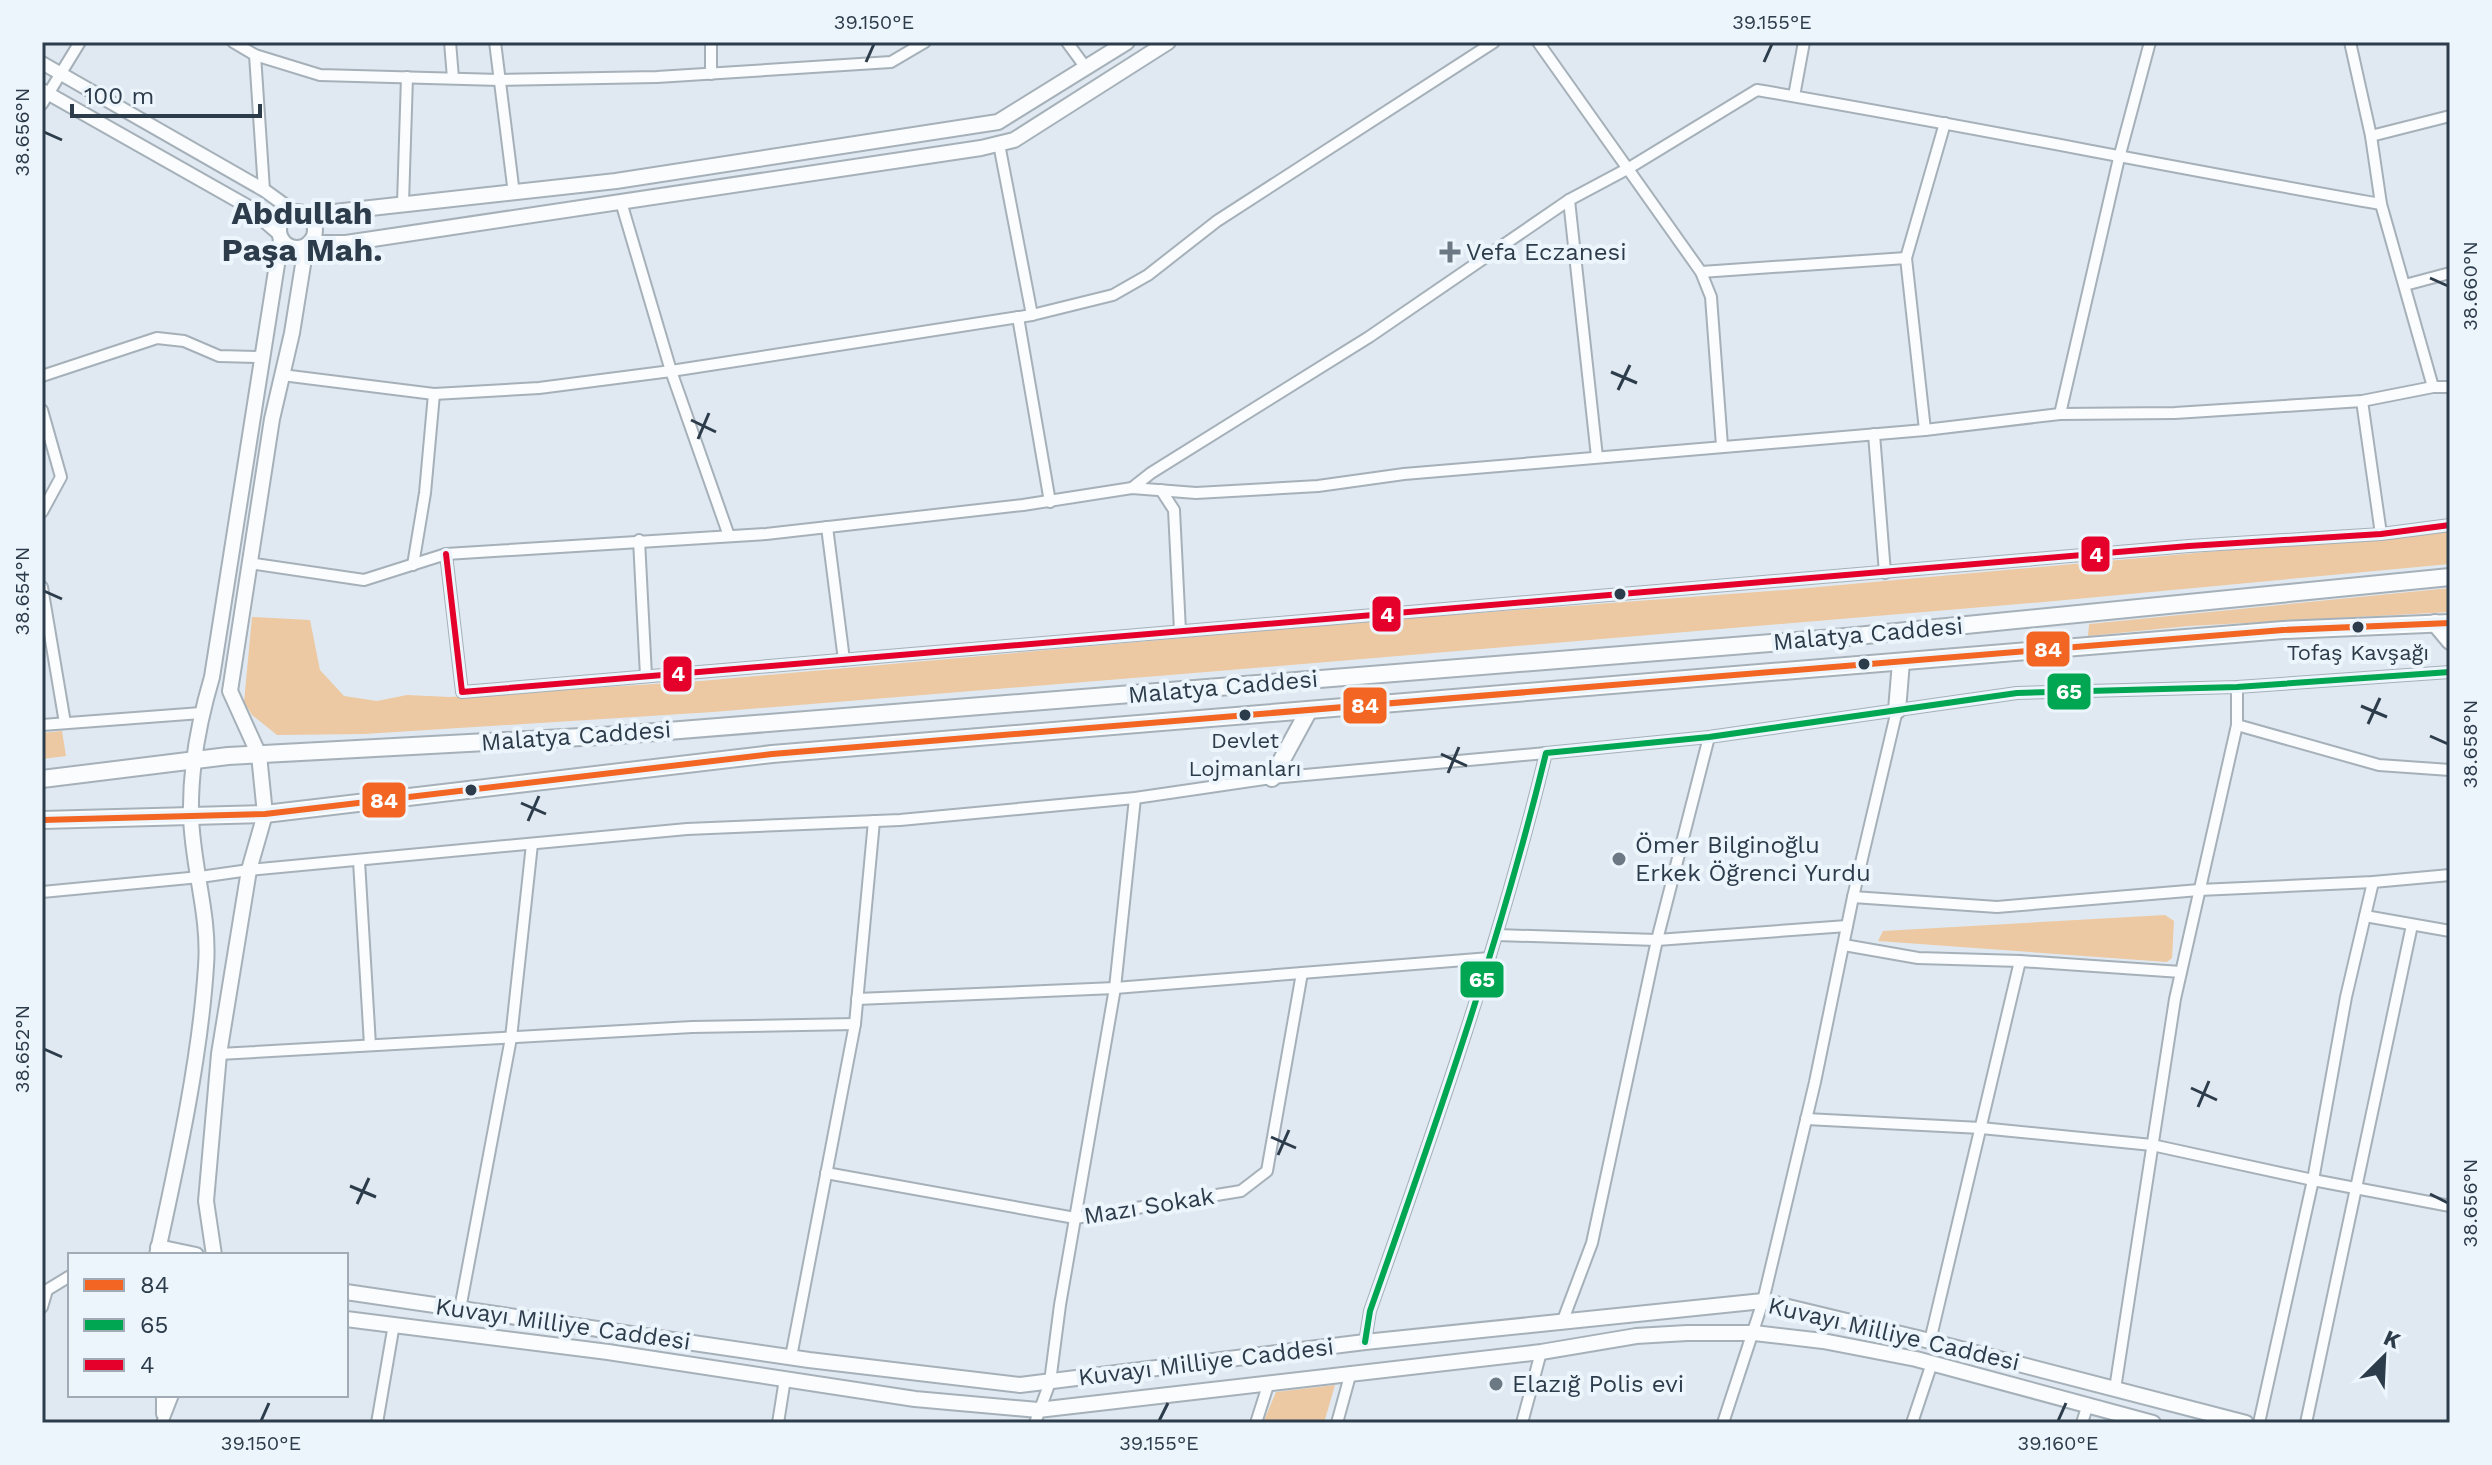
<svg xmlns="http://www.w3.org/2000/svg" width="2492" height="1465" font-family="'Work Sans',sans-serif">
<rect width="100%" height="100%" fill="#e0e9f1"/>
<g fill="#ecc9a2">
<polygon points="2450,526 2450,564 2044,602 1158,676 713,712 364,734 277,735 252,715 244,702 252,617 310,620 320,670 344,696 377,701 407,695 450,697 701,681 1383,620 1785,590 2251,548"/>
<polygon points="2450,588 2450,612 2188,626 2088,636 2089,624"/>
<polygon points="62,731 66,756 42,759 42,733"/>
<polygon points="2165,915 2174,921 2172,958 2167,962 1878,941 1883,931"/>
<polygon points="1335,1385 1324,1423 1263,1423 1276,1392"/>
</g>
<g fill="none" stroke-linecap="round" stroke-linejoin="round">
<g stroke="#a5b0b9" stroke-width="14">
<g id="minor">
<polyline points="233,42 255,55 320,75 500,80 657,77 891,62 925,42"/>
<polyline points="450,42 453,78"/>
<polyline points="495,42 514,194"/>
<polyline points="1067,42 1086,68"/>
<polyline points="1538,42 1701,272 1711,297 1722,446"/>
<polyline points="2350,42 2371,136 2381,204 2433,387"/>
<polyline points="255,55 264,190"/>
<polyline points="711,74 711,42"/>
<polyline points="1794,96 1804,42"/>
<polyline points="42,104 80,42"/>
<polyline points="2371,136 2450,116"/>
<polyline points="999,144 1032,315"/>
<polyline points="1569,200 1597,457"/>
<polyline points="621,202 671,371 729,536"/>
<polyline points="403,203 407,77"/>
<polyline points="1906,258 1945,123"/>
<polyline points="1701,272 1906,258 1925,430"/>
<polyline points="2405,285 2450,273"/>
<polyline points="1018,317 1050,502"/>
<polyline points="282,375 434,394 539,388 671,371 1032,315 1113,295 1148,275 1217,221 1494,42"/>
<polyline points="42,376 157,338 184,341 219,356 261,357"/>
<polyline points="2362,401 2381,534"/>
<polyline points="42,410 61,477 42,512"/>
<polyline points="2060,414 2119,158 2150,42"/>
<polyline points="1874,434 1885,573"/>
<path d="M1132 488 1151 473 1369 337 1569 200 1629 168 1757 90C1965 125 2173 168 2381 204"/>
<polyline points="1161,490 1174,510 1180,631"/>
<polyline points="827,527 844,660"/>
<polyline points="639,540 646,676"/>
<polyline points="446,554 462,692 2189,546 2381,534 2450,525"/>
<polyline points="249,563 364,580 446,554 766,534 1023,505 1132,488 1196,493 1318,486 1404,474 1925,430 2060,414 2175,413 2362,401 2433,387 2450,387"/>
<polyline points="413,565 425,493 434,394"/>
<polyline points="42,587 65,723"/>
<polyline points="42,725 201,713"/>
<polyline points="2237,725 2379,765 2450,770"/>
<polyline points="359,861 370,1045"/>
<polyline points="42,892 200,877 249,870 687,829 900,820 1135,798 1272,778 1546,753"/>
<polyline points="1853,897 1997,907 2199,890 2373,882 2450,875"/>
<polyline points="2365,916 2450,931"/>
<polyline points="1497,935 1657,940 1847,926"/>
<polyline points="1844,945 1918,958 2020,961 2181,972"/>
<polyline points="857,999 1115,988 1490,958"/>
<polyline points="219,1054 692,1027 855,1024"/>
<polyline points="1806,1119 1981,1128 2152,1145 2313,1180 2450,1206"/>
<polyline points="826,1173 1075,1218 1241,1191 1267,1171 1302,973"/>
<polyline points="42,1307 47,1290 70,1276"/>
<polyline points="460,1309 511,1038 532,844"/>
<polyline points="1563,1320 1592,1243 1657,940 1709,737"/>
<polyline points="1930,1341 2020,961"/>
<path d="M1365 1342 1370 1311C1435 1127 1500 943 1546 753L1709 737 2017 693 2237 687 2450 672"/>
<polyline points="791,1357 855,1024 874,821"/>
<polyline points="2115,1389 2175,999 2237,725 2237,687"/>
<polyline points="162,1395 162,1414"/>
<polyline points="162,1423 173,1395"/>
<polyline points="377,1423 394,1324"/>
<polyline points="778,1423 785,1379"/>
<polyline points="1035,1423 1050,1382 1060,1305 1115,988 1135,798"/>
<polyline points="1256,1423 1269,1382"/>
<polyline points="1337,1423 1351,1372"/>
<polyline points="1522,1423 1541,1352"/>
<polyline points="1723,1423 1763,1301 1815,1082 1853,897 1897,710"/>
<polyline points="1912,1423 1932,1363"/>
<polyline points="2082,1423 2087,1407"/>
<polyline points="2259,1423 2313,1180 2346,997 2373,882"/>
<polyline points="2306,1423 2412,925"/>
</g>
</g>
<g stroke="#a5b0b9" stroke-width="16">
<g id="tertiary">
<polyline points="42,63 264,190 293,211"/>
<polyline points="42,90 247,206 278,233"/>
</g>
</g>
<g stroke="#a5b0b9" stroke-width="18">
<g id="secondary">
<circle cx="297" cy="230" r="18"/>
<polyline points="307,215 616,181 998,122 1127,42"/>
<polyline points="309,243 346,243 981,148 1014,140 1168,42"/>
<polyline points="158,1247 196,1255"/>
<path d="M157 1255C177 1163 200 1060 206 966 210 915 192 866 191 815 190 769 199 721 212 677L281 239"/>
<polyline points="214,1255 206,1201 219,1054 249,870 265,814 259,755 230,691 272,419 292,333 306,246"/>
<polyline points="346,1292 809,1360 1020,1385 1365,1342 1763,1301 1930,1341 2246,1423"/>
<polyline points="346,1319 608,1352 915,1399 1038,1410 1541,1352 1636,1336 1687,1333 1754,1333 1823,1341 1916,1359 2153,1423"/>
</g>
</g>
<g stroke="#a5b0b9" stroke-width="20">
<g id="trunk">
<polyline points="2435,623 2450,641"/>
<polyline points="1897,710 1901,662"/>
<polyline points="1272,778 1309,710"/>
<polyline points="42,779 228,756 618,735 1846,637 2450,577"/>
<polyline points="42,820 265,814 772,754 2283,630 2450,623"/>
</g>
</g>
<use href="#minor" stroke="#fafcfd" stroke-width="10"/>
<use href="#tertiary" stroke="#fafcfd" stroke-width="12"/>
<use href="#secondary" stroke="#fafcfd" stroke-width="14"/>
<use href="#trunk" stroke="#fafcfd" stroke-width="16"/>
<g stroke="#edf5fc" stroke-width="12">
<polyline id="bus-1" points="42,820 265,814 772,754 2283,630 2450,623"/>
</g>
<g stroke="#edf5fc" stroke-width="12">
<path id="bus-2" d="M1365 1342 1370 1311C1435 1127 1500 943 1546 753L1709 737 2017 693 2237 687 2450 672"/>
</g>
<g stroke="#edf5fc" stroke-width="12">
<polyline id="bus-3" points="446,554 462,692 2189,546 2381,534 2450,525"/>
</g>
<use href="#bus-1" stroke="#f26522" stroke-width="6"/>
<use href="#bus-2" stroke="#00a651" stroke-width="6"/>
<use href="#bus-3" stroke="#e4002b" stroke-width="6"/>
</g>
<path fill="none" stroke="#2d3c4b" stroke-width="3" d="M866 62 874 44M1764 62 1772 44M44 132 62 140M2430 278 2448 286M1611 372 1637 383M1618 390 1630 365M691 420 716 432M698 439 709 413M44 591 62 599M2361 706 2387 717M2368 724 2380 698M2430 736 2448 744M1441 754 1467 766M1448 773 1459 747M521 803 546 814M528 821 539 796M44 1049 62 1057M2191 1088 2217 1100M2198 1107 2209 1081M1271 1137 1296 1148M1278 1155 1289 1130M350 1186 376 1197M2430 1194 2448 1203M357 1204 369 1178M261 1421 269 1403M1159 1421 1168 1403M2058 1421 2066 1403"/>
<g fill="#6c7985" stroke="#edf5fc" stroke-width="3">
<path d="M1446 240h8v8h8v8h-8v8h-8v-8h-8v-8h8z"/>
<circle cx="1619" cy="859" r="8"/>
<circle cx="1496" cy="1384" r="8"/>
</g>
<g fill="#2d3c4b" stroke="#edf5fc" stroke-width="3">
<circle cx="1620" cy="594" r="7"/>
<circle cx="2358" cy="627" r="7"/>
<circle cx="1864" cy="664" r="7"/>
<circle cx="1245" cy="715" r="7"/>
<circle cx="471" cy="790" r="7"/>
</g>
<g text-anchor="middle" stroke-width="8" stroke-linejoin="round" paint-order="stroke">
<g font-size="22" fill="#2d3c4b" stroke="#edf5fc">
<text x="2358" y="660">Tofaş Kavşağı</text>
<text x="1245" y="748">Devlet<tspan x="1245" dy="28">Lojmanları</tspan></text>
</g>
<g font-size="24" fill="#2d3c4b" stroke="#edf5fc" text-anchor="start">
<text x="1466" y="260">Vefa Eczanesi</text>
<text x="1635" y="853">Ömer Bilginoğlu<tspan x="1635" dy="28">Erkek Öğrenci Yurdu</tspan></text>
<text x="1512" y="1392">Elazığ Polis evi</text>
</g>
<g font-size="24" fill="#2d3c4b" stroke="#edf5fc">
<text transform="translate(1868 634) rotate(-5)" y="8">Malatya Caddesi</text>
<text transform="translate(1223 687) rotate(-5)" y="8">Malatya Caddesi</text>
<text transform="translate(576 736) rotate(-4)" y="8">Malatya Caddesi</text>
<text transform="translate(1149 1206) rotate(-9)" y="8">Mazı Sokak</text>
<text transform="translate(563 1324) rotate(8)" y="8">Kuvayı Milliye Caddesi</text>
<text transform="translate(1894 1334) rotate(13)" y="8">Kuvayı Milliye Caddesi</text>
<text transform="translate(1206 1362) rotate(-7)" y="8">Kuvayı Milliye Caddesi</text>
</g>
<g font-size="32" font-weight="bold" fill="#2d3c4b" stroke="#edf5fc">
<text x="302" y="224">Abdullah<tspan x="302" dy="37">Paşa Mah.</tspan></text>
</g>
</g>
<g stroke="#edf5fc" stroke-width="3">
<rect x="2080" y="535" width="31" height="38" rx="8" fill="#e4002b"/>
<rect x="1371" y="595" width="31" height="38" rx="8" fill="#e4002b"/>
<rect x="2025" y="630" width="46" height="38" rx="8" fill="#f26522"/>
<rect x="662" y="655" width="31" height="38" rx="8" fill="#e4002b"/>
<rect x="2046" y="672" width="46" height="39" rx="8" fill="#00a651"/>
<rect x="1342" y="686" width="46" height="39" rx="8" fill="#f26522"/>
<rect x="361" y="781" width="46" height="38" rx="8" fill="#f26522"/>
<rect x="1459" y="960" width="46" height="39" rx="8" fill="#00a651"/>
</g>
<g font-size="22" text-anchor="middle" font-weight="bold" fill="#fff">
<text x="2096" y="562">4</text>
<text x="1387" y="622">4</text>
<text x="2048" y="657">84</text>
<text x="678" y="681">4</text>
<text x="2069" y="699">65</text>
<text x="1365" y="713">84</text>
<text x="384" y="808">84</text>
<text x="1482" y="987">65</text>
</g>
<rect width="2492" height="1465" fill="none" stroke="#edf5fc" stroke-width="88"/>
<rect x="68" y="1253" width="280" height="144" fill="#edf5fc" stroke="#a0abb5" stroke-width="2"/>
<rect x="84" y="1279" width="40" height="12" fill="#f26522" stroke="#a0abb5" stroke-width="2"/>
<text x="140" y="1293" font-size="24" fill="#2d3c4b">84</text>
<rect x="84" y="1319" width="40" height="12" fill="#00a651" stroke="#a0abb5" stroke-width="2"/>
<text x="140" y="1333" font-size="24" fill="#2d3c4b">65</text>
<rect x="84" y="1359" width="40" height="12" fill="#e4002b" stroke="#a0abb5" stroke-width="2"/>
<text x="140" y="1373" font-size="24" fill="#2d3c4b">4</text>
<g transform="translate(2384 1357) rotate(24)" stroke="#edf5fc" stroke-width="6" paint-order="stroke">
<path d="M0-6L14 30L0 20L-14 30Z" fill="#2d3c4b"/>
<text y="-12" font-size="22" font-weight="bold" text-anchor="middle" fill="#2d3c4b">K</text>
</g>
<path d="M72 104v12h188v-12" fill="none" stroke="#2d3c4b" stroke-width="4"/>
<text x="84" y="104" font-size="24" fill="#2d3c4b" stroke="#edf5fc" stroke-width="6" paint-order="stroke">100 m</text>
<rect x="44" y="44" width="2404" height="1377" fill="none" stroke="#2d3c4b" stroke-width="3"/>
<g font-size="20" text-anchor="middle" fill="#2d3c4b">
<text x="874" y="29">39.150°E</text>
<text x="1772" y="29">39.155°E</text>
<text transform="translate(22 132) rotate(-90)" y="7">38.656°N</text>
<text transform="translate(2470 286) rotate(-90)" y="7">38.660°N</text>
<text transform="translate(22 591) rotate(-90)" y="7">38.654°N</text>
<text transform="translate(2470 744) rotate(-90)" y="7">38.658°N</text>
<text transform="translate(22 1049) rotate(-90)" y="7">38.652°N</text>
<text transform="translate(2470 1203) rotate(-90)" y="7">38.656°N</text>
<text x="261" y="1450">39.150°E</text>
<text x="1159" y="1450">39.155°E</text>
<text x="2058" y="1450">39.160°E</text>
</g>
</svg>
